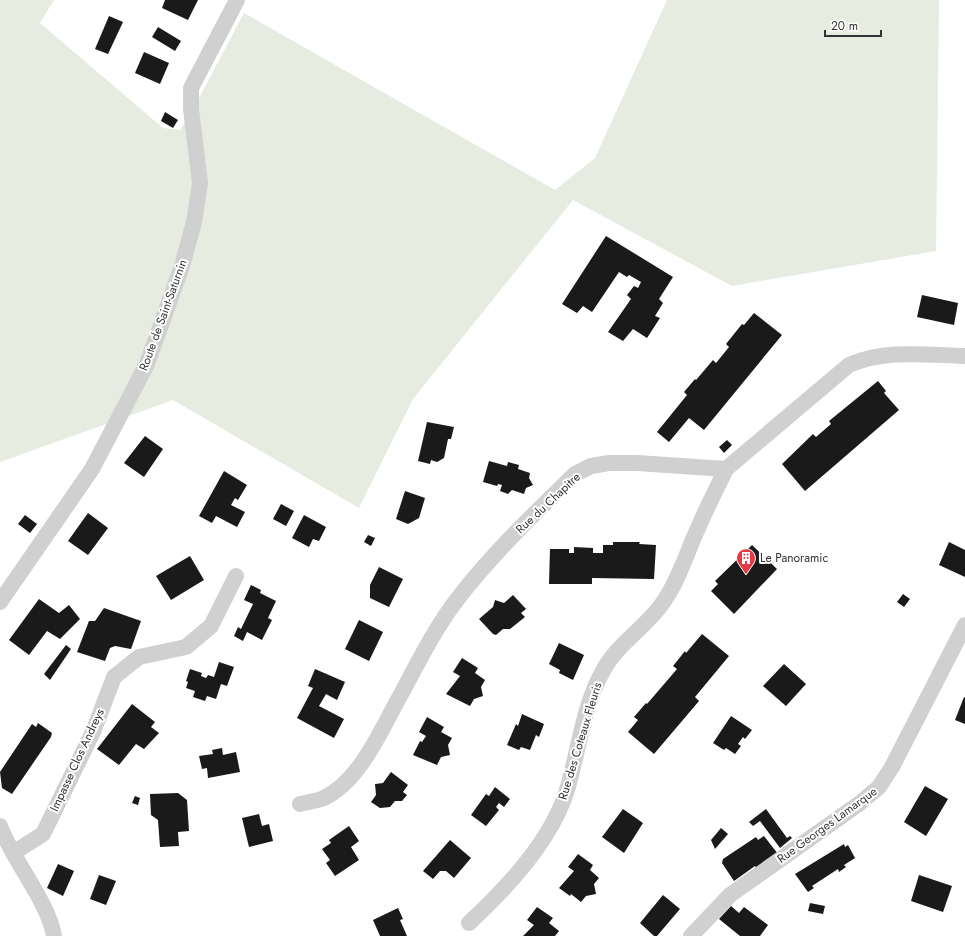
<svg xmlns="http://www.w3.org/2000/svg" width="965" height="936" font-family="Jost,sans-serif">
<rect width="100%" height="100%" fill="#fff"/>
<polygon fill="#e6ecdf" points="0,0 54,0 40,23 163,128 180,130 199,98 244,13 555,190 595,158 667,0 939,0 936,251 732,286 573,200 413,399 359,508 173,400 0,462"/>
<g fill="#1a1a1a">
<polygon points="165,0 198,0 188,20 162,8"/>
<polygon points="109,16 123,22 108,54 95,49"/>
<polygon points="158,27 181,41 175,51 152,37"/>
<polygon points="144,52 169,63 160,84 135,73"/>
<polygon points="165,112 178,120 173,128 161,121"/>
<polygon points="606,236 673,277 659,299 663,303 655,316 660,318 647,338 633,329 623,341 608,332 631,299 627,295 634,286 638,288 641,282 629,275 627,277 619,272 592,312 583,306 577,313 562,304"/>
<polygon points="922,295 958,303 954,325 917,317"/>
<polygon points="754,313 782,335 704,430 689,418 669,442 657,432 687,395 684,392 695,379 696,380 713,360 716,363 729,347 726,344 742,324 744,325"/>
<polygon points="878,381 886,391 884,393 899,410 805,491 782,464 813,434 816,437 831,424 829,421"/>
<polygon points="427,422 454,427 451,439 448,439 444,458 437,462 431,460 430,464 418,461"/>
<polygon points="145,436 163,449 144,477 124,463"/>
<polygon points="727,440 732,445 724,453 719,447"/>
<polygon points="489,461 507,466 508,462 519,465 518,469 530,473 529,478 533,485 526,488 524,494 512,490 508,494 500,491 502,485 498,484 497,486 483,482"/>
<polygon points="224,471 247,485 238,500 235,498 231,505 245,512 237,527 216,516 212,523 199,516"/>
<polygon points="405,491 425,498 419,518 408,524 396,519"/>
<polygon points="281,504 294,511 286,526 273,519"/>
<polygon points="88,513 108,528 88,555 68,541"/>
<polygon points="25,515 37,524 30,533 18,524"/>
<polygon points="304,515 326,527 319,541 313,539 309,547 292,538"/>
<polygon points="368,535 375,538 371,546 364,542"/>
<polygon points="613,542 640,542 639,544 656,545 654,579 592,578 592,584 549,584 550,549 569,549 569,553 574,553 574,547 593,548 593,553 603,553 603,545 613,545"/>
<polygon points="949,542 965,550 965,577 939,565"/>
<polygon points="752,545 777,569 734,614 711,591 718,584 715,581"/>
<polygon points="190,556 204,580 171,600 156,576"/>
<polygon points="379,567 403,579 389,607 370,598 370,585"/>
<polygon points="251,585 261,590 260,593 276,601 268,618 272,620 262,640 247,632 243,641 234,636 238,627 241,629 253,604 244,600"/>
<polygon points="903,594 910,599 904,607 897,602"/>
<polygon points="513,595 526,609 521,613 525,617 510,629 503,629 496,635 493,634 479,619 493,607 495,600 504,603"/>
<polygon points="39,599 59,613 69,605 80,619 60,639 47,631 29,655 9,640"/>
<polygon points="104,608 141,621 131,649 115,646 110,648 105,661 77,652 89,621 95,621"/>
<polygon points="359,620 383,632 369,661 345,649"/>
<polygon points="702,634 729,656 695,697 699,701 654,754 628,732 638,720 634,717 646,703 647,704 677,669 673,666 685,651 686,653"/>
<polygon points="559,643 584,655 573,680 559,673 560,670 549,664"/>
<polygon points="66,645 71,649 50,680 44,674"/>
<polygon points="462,658 478,668 475,673 485,680 481,687 483,696 474,699 470,706 446,694 460,676 453,672"/>
<polygon points="219,662 234,667 227,686 221,684 216,699 207,696 205,701 193,697 195,691 186,688 188,682 186,681 190,669 202,673 201,676 206,678 208,675 214,677"/>
<polygon points="784,664 806,684 786,706 763,686"/>
<polygon points="315,669 345,682 337,700 326,694 319,706 344,719 334,738 297,718 313,688 308,686"/>
<polygon points="964,697 965,698 965,724 955,720"/>
<polygon points="132,704 155,722 151,727 159,733 144,749 136,744 119,765 97,749"/>
<polygon points="522,714 544,724 539,737 536,735 530,750 521,747 519,750 507,745 516,724 518,726"/>
<polygon points="731,716 752,730 745,739 743,737 738,744 741,746 735,754 726,748 724,750 713,743"/>
<polygon points="427,717 444,727 441,732 452,738 448,745 450,755 441,757 437,765 413,755 420,741 422,742 426,736 419,732"/>
<polygon points="38,723 52,733 51,737 12,794 2,788 0,772 32,724 36,727"/>
<polygon points="222,748 223,755 236,752 240,772 208,778 207,768 202,769 199,756 213,754 212,750"/>
<polygon points="391,772 408,785 403,792 407,795 402,801 395,801 390,807 380,808 371,802 376,795 375,784 383,783"/>
<polygon points="925,786 948,799 926,836 904,822"/>
<polygon points="495,787 510,799 504,807 499,803 496,807 499,810 486,826 471,815 486,794 489,796"/>
<polygon points="178,793 187,800 189,831 178,832 179,846 160,847 158,820 151,815 150,794"/>
<polygon points="135,796 140,798 138,805 132,803"/>
<polygon points="623,809 643,823 624,853 602,837"/>
<polygon points="766,809 787,838 790,836 792,838 780,848 760,821 753,826 749,822"/>
<polygon points="259,814 262,826 269,824 273,841 249,847 242,818"/>
<polygon points="349,826 359,841 351,847 359,860 335,876 326,863 330,860 322,849 331,843 329,840"/>
<polygon points="721,828 728,834 715,849 711,840"/>
<polygon points="764,836 778,854 757,869 755,866 734,881 722,863 723,859 756,837 758,840"/>
<polygon points="450,840 471,858 454,878 446,871 440,871 433,879 423,871"/>
<polygon points="844,844 845,847 848,845 855,858 844,865 846,867 839,872 838,869 812,886 814,888 808,892 795,874"/>
<polygon points="578,854 593,865 590,870 599,878 594,884 596,894 586,896 581,902 571,894 570,896 559,888 574,871 568,867"/>
<polygon points="58,864 74,871 63,896 47,888"/>
<polygon points="99,875 116,881 106,905 90,899"/>
<polygon points="919,875 952,886 943,912 911,901"/>
<polygon points="663,895 680,909 657,936 654,936 640,923"/>
<polygon points="810,903 825,906 823,914 808,911"/>
<polygon points="731,906 739,913 744,907 768,925 760,936 740,936 719,919"/>
<polygon points="537,907 553,918 549,923 559,931 555,936 523,936 534,925 527,920"/>
<polygon points="398,908 403,919 400,920 407,936 380,936 373,920"/>
</g>
<g fill="none" stroke-linecap="round" stroke-linejoin="round">
<g stroke="#d0d0d0" stroke-width="16">
<polyline points="0,602 92,469 147,364 182,266 194,222 200,183 191,109 191,88 237,0"/>
<path d="M300 804C307 802 317 801 324 798 357 782 377 739 393 709 414 671 433 630 459 597 494 552 535 513 575 474L591 466 609 463H637L726 469 849 365C885 349 927 355 965 356"/>
<path d="M0 826C13 861 48 901 54 936"/>
<polyline points="13,853 43,834 93,732 114,677 139,657 186,647 211,626 236,576"/>
<path d="M469 923C507 888 552 840 567 790 579 750 583 705 604 669 619 642 648 626 664 601 680 578 687 551 699 526 707 507 717 488 726 469"/>
<polyline points="691,936 730,895 860,803 879,787 892,767 965,625"/>
</g>
</g>
<defs>
<g id="building-pin" transform="scale(1)"><path d="M0 17L-7.5 6A9.5 9.5 0 1 1 7.5 6Z" fill="#e63946" stroke="#fff"/><path d="M-4-6H4V6H1V3H-1V6H-4ZM-2.5-4.3h1.7v1.8h-1.7ZM.8-4.3h1.7v1.8H.8ZM-2.5-1h1.7V.8h-1.7ZM.8-1h1.7V.8H.8Z" fill="#fff"/></g>
</defs>
<g fill-rule="evenodd">
<use href="#building-pin" x="746" y="558"/>
</g>
<g text-anchor="middle" stroke-width="4" stroke-linejoin="round" paint-order="stroke">
<g font-size="12" fill="#333" stroke="#fff">
<text transform="translate(163 315) rotate(-70)" y="4">Route de Saint-Saturnin</text>
<text transform="translate(548 503) rotate(-43)" y="4">Rue du Chapitre</text>
<text transform="translate(580 741) rotate(-73)" y="4">Rue des Coteaux Fleuris</text>
<text transform="translate(77 760) rotate(-65)" y="4">Impasse Clos Andreys</text>
<text transform="translate(827 825) rotate(-36)" y="4">Rue Georges Lamarque</text>
</g>
<g font-size="12" fill="#333" stroke="#fff" text-anchor="start">
<text x="760" y="562">Le Panoramic</text>
</g>
</g>
<path d="M825 30v6h56v-6" fill="none" stroke="#333333" stroke-width="2"/>
<text x="831" y="30" font-size="12" fill="#333333" stroke="#ffffff" stroke-width="3" paint-order="stroke">20 m</text>
</svg>
